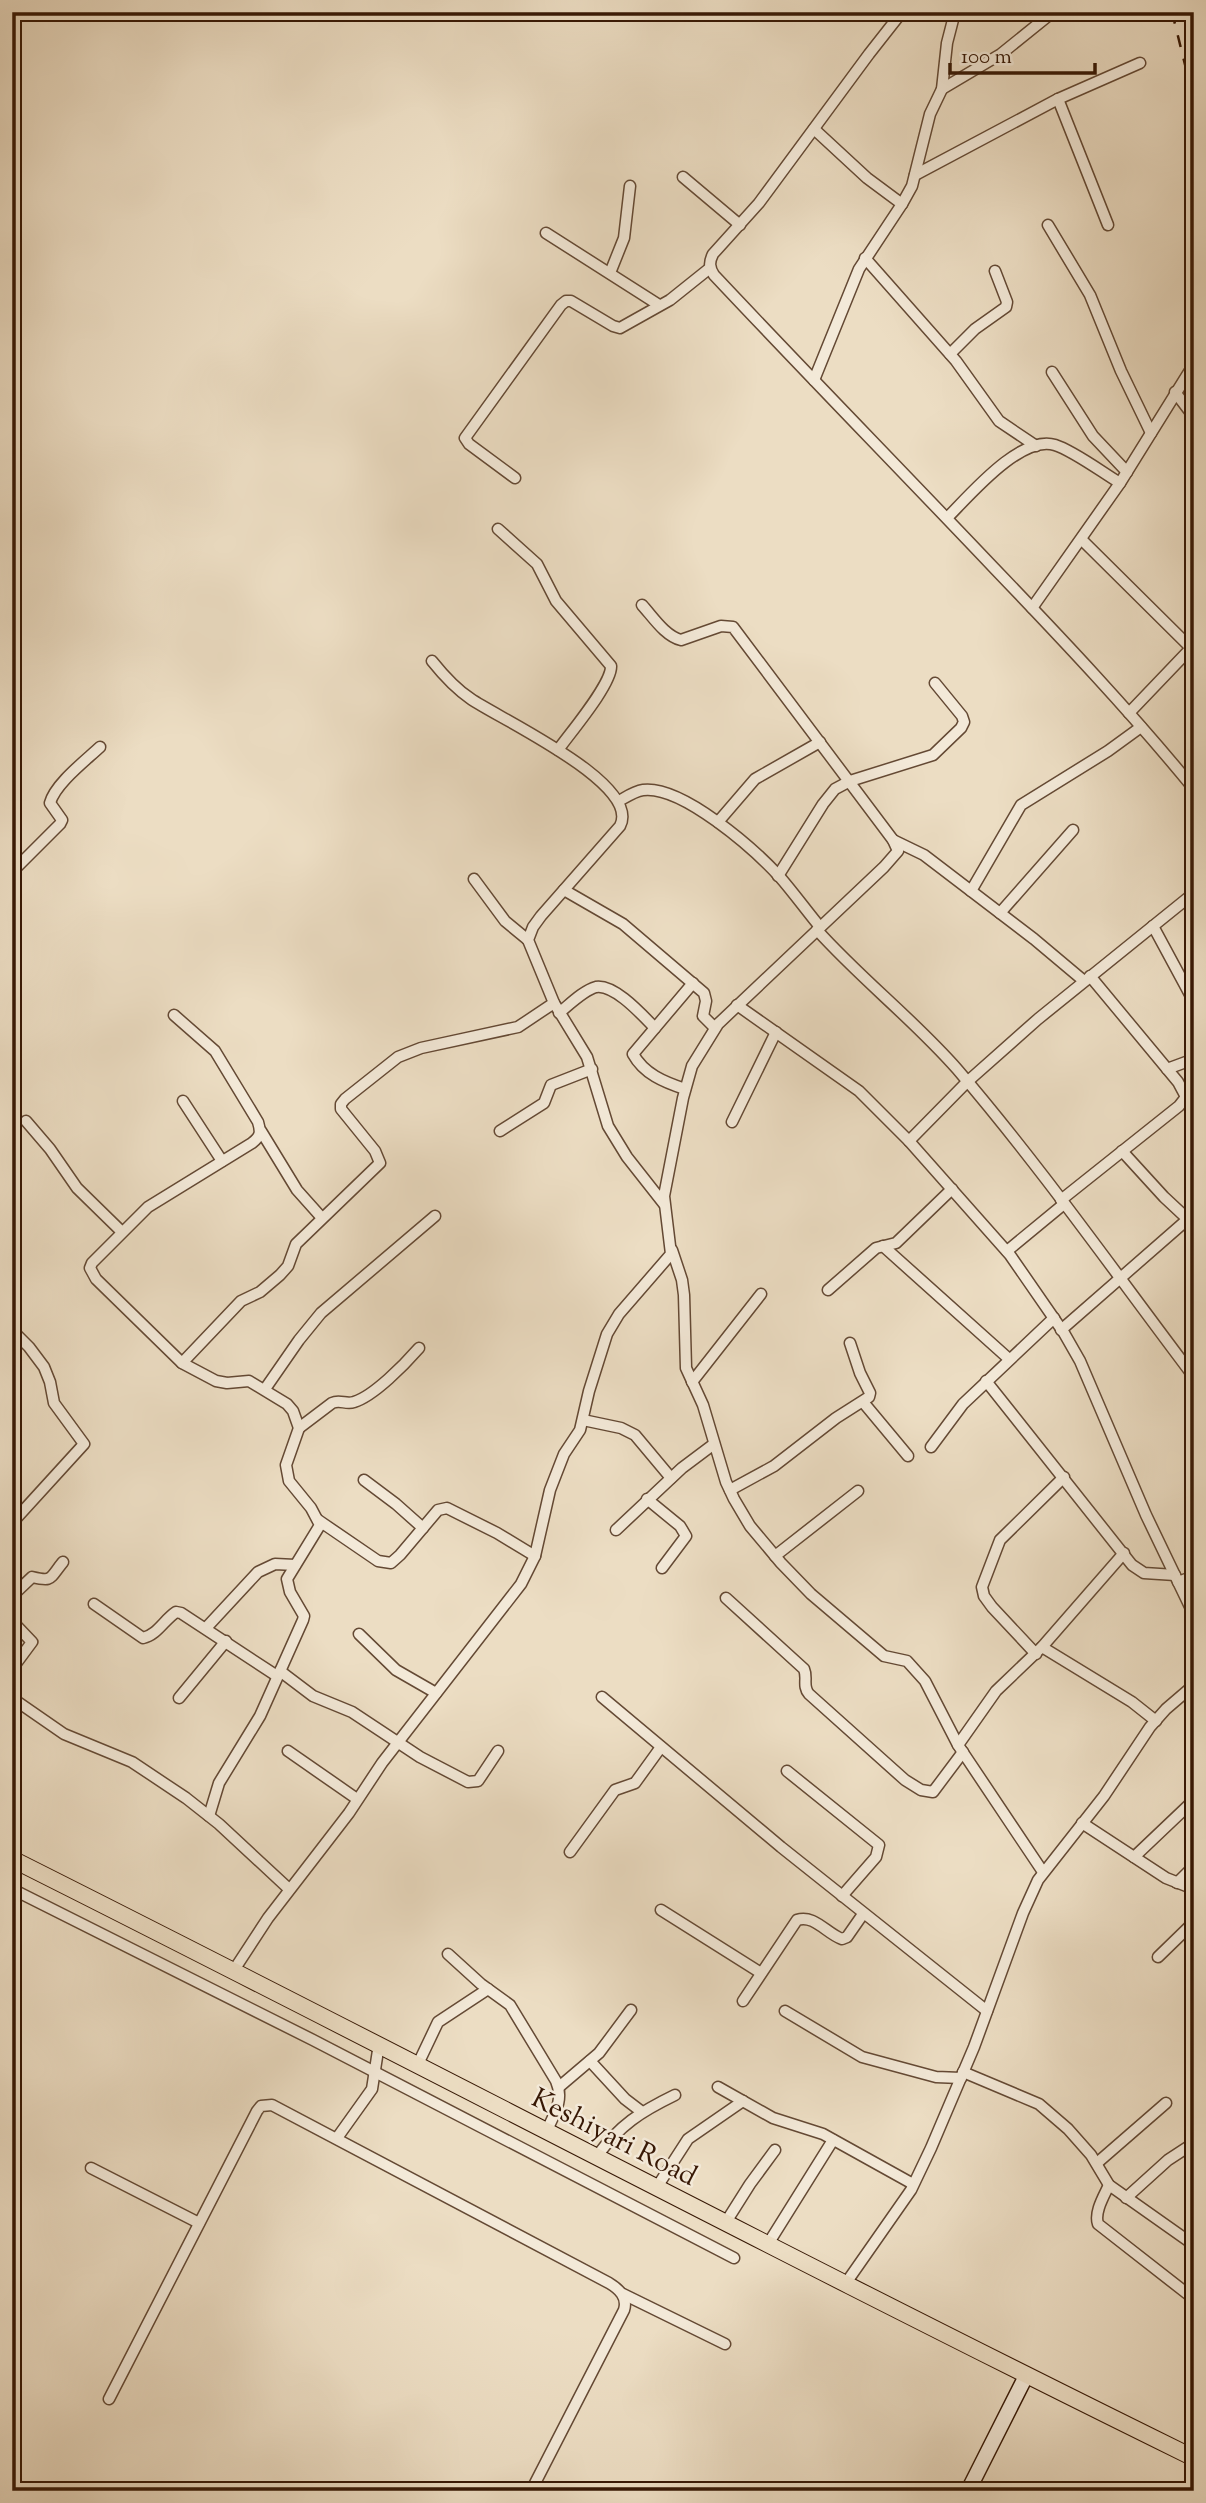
<svg xmlns="http://www.w3.org/2000/svg" width="1206" height="2503" font-family="'Sorts Mill Goudy',serif">
<rect width="100%" height="100%" fill="#ecddc3"/>
<filter id="stains"><feTurbulence type="fractalNoise" baseFrequency=".00286" numOctaves="4"/><feColorMatrix values="0 0 0 0 .2 0 0 0 0 .09 0 0 0 0 .02 0 0 0 .5 -.17"/></filter>
<radialGradient id="worn" r=".72"><stop offset=".6" stop-color="#630" stop-opacity="0"/><stop offset="1" stop-color="#630" stop-opacity=".3"/></radialGradient>
<g fill="none" stroke-linecap="round" stroke-linejoin="round">
<polyline stroke="#727a72" stroke-width="2.5" points="12,16 42,12"/>
<g stroke="#644934" stroke-width="13">
<g id="street">
<path d="M902 12 869 54 759 203 713 254C709 262 709 267 714 275 807 374 901 470 994 568 1063 640 1131 712 1194 789"/>
<polyline points="942,89 1001,54 1053,12"/>
<polyline points="1058,99 1108,225"/>
<polyline points="814,129 867,178 902,204"/>
<polyline points="915,175 1058,99 1140,63"/>
<polyline points="683,177 740,225"/>
<polyline points="1048,225 1090,295 1121,371 1151,433"/>
<polyline points="546,233 659,305"/>
<polyline points="865,258 956,361 999,421 1036,446"/>
<polyline points="610,273 624,238 630,186"/>
<polyline points="950,354 975,329 1006,307 1007,302 995,271"/>
<polyline points="1052,372 1093,436 1127,472"/>
<polyline points="814,380 859,269 902,204 912,186 930,114 942,89 947,43 955,12"/>
<polyline points="1175,392 1194,417"/>
<polyline points="515,478 469,444 465,438 561,305 566,301 571,301 613,326 620,328 670,300 710,268"/>
<path d="M947 518C969 496 1021 434 1055 445 1074 451 1103 473 1120 483"/>
<path d="M498 529 537 564 556 601 611 666C612 684 570 733 558 750"/>
<polyline points="1082,540 1191,648"/>
<polyline points="1032,608 1120,483 1194,364"/>
<path d="M432 661C444 676 456 689 471 699 500 719 642 784 620 826L541 916 533 927 528 940 554 1003 587 1057 608 1126 627 1157 664 1204"/>
<polyline points="1129,713 1194,645"/>
<path d="M619 801C626 797 635 791 643 790 682 785 754 849 779 876 793 892 806 910 820 927"/>
<polyline points="718,822 755,779 820,742"/>
<polyline points="893,840 924,855 1034,939 1084,981"/>
<path d="M12 872 60 824 62 820 50 803C55 784 85 761 100 747"/>
<polyline points="778,876 823,804 835,789 850,781 933,755 961,728 964,722 962,716 935,683"/>
<polyline points="474,879 505,921 528,940"/>
<polyline points="564,890 623,924 704,993 706,1001 703,1016 715,1028"/>
<polyline points="971,891 1021,805 1108,751 1141,727"/>
<polyline points="1000,913 1073,830"/>
<polyline points="1153,926 1194,1002"/>
<path d="M817 930C861 979 913 1019 957 1069 1041 1167 1116 1274 1194 1377"/>
<polyline points="737,1005 859,1091 909,1141 1010,1255 1064,1333 1080,1361 1146,1515 1194,1615"/>
<path d="M559 1013C569 1005 584 990 596 987 615 984 643 1016 655 1028"/>
<path d="M174 1015 215 1051 258 1122C261 1132 261 1136 252 1143L148 1207 92 1263 90 1268 96 1279 182 1363 216 1381 227 1383 249 1381 287 1404 293 1411 299 1428 286 1465 289 1481 311 1508 320 1525 287 1579 290 1592 304 1616 303 1620 260 1716 219 1783 209 1816"/>
<polyline points="1167,1069 1194,1059"/>
<path d="M685 1089C664 1082 644 1074 633 1054L693 983"/>
<polyline points="183,1101 222,1161"/>
<polyline points="26,1121 50,1149 77,1188 122,1232"/>
<polyline points="732,1122 776,1032"/>
<polyline points="261,1131 297,1190 322,1218"/>
<polyline points="500,1131 544,1103 551,1085 592,1069"/>
<polyline points="909,1141 967,1082 1038,1019 1194,893"/>
<polyline points="1122,1151 1164,1197 1194,1225"/>
<polyline points="1061,1200 1179,1106 1186,1097 1178,1082 1090,976"/>
<polyline points="883,1246 1009,1359"/>
<polyline points="672,1250 682,1280 684,1295 686,1368 703,1405 726,1482 734,1499 750,1526 781,1563 811,1594 884,1656 907,1661 925,1681 958,1745 1043,1872"/>
<polyline points="1007,1251 1064,1204"/>
<polyline points="828,1290 876,1248 896,1243 952,1189"/>
<polyline points="12,1330 29,1347 44,1367 50,1382 54,1403 84,1444 12,1523"/>
<polyline points="1061,1330 1188,1219"/>
<polyline points="182,1363 241,1301 260,1292 280,1275 288,1266 296,1244 380,1163 375,1151 341,1109 341,1104 345,1099 398,1057 421,1048 518,1027 554,1003"/>
<polyline points="986,1381 1132,1565 1144,1573 1175,1575"/>
<polyline points="692,1382 761,1294"/>
<polyline points="265,1389 299,1340 321,1313 435,1216"/>
<polyline points="863,1402 908,1456"/>
<polyline points="583,1420 621,1428 635,1435 671,1478"/>
<path d="M299 1428 332 1403C340 1399 346 1405 354 1402 374 1396 405 1364 419 1348"/>
<polyline points="931,1447 963,1404 1054,1318"/>
<polyline points="364,1480 396,1504 423,1528"/>
<polyline points="730,1490 774,1466 836,1418 869,1397 870,1393 860,1373 850,1343"/>
<polyline points="647,1499 680,1526 686,1536 662,1568"/>
<polyline points="318,1520 378,1561 391,1563 400,1555 438,1510 447,1508 497,1533 535,1556"/>
<polyline points="616,1530 682,1468 714,1444"/>
<polyline points="775,1556 858,1491"/>
<polyline points="1178,1582 1194,1576"/>
<path d="M12 1596 32 1577C53 1582 49 1579 63 1562"/>
<path d="M726 1598 804 1669C808 1678 802 1686 809 1694L905 1780 921 1790 933 1792 963 1752"/>
<path d="M94 1604 143 1638C157 1635 164 1620 176 1612L181 1613 277 1676"/>
<polyline points="12,1621 32,1642 12,1669"/>
<polyline points="206,1628 258,1572 275,1564 295,1565"/>
<polyline points="359,1634 396,1670 436,1693"/>
<polyline points="1042,1647 1132,1702 1156,1721"/>
<polyline points="1036,1654 992,1607 984,1596 982,1587 1000,1540 1064,1477"/>
<polyline points="280,1671 313,1696 352,1712 420,1757 468,1782 478,1781 498,1751"/>
<polyline points="602,1697 781,1847 987,2011"/>
<polyline points="12,1698 64,1734 132,1762 186,1798 219,1824 289,1889"/>
<polyline points="179,1698 226,1641"/>
<polyline points="958,1745 996,1691 1042,1647 1124,1553"/>
<polyline points="288,1751 357,1799"/>
<polyline points="787,1771 879,1845 876,1857 842,1896"/>
<polyline points="1082,1823 1166,1878 1194,1889"/>
<polyline points="570,1852 615,1790 635,1783 661,1747"/>
<polyline points="1134,1857 1194,1800"/>
<polyline points="1177,1883 1194,1866"/>
<polyline points="12,1889 313,2040 734,2258"/>
<polyline points="661,1910 761,1973"/>
<path d="M448 1954 481 1984 510 2005 556 2081C564 2099 555 2113 547 2130"/>
<polyline points="1158,1957 1194,1922"/>
<path d="M234 1970 268 1918 349 1813 382 1763 521 1584 535 1556 550 1490 564 1454 580 1430 589 1391 607 1334 619 1314 671 1254 664 1196 683 1098 692 1066 718 1024 884 867 898 851 893 840 733 627 721 626 681 640C665 636 653 617 642 605"/>
<path d="M743 2001 797 1920C814 1914 827 1934 842 1939L847 1937 863 1914"/>
<polyline points="785,2011 862,2057 936,2077 961,2078"/>
<polyline points="590,2061 625,2099 642,2112"/>
<polyline points="418,2064 438,2022 488,1989"/>
<polyline points="963,2072 1039,2104 1068,2129 1091,2155 1109,2185 1194,2245"/>
<polyline points="559,2087 599,2053 631,2010"/>
<polyline points="718,2087 773,2118 823,2134 913,2184"/>
<polyline points="337,2138 372,2089 379,2044"/>
<path d="M597 2156C620 2125 640 2112 675 2095"/>
<polyline points="1097,2163 1166,2103"/>
<polyline points="91,2168 199,2223"/>
<path d="M1109 2185C1104 2196 1094 2212 1098 2224L1194 2299"/>
<polyline points="657,2187 688,2139 743,2101"/>
<polyline points="1126,2198 1168,2160 1194,2143"/>
<polyline points="726,2222 750,2184 775,2150"/>
<polyline points="768,2244 833,2140"/>
<polyline points="846,2283 911,2190 931,2148 974,2047 1023,1913 1038,1880 1104,1796 1150,1727 1166,1709 1194,1685"/>
<polyline points="623,2294 725,2344"/>
<path d="M109 2399 257 2111 261 2106 272 2105 609 2283C619 2289 628 2297 624 2310L531 2491"/>
</g>
</g>
<g stroke="#371805" stroke-width="17">
<polyline id="secondary" points="968,2491 1026,2376"/>
</g>
<g stroke="#371805" stroke-width="18">
<path id="primary" d="M12 1859C407 2057 797 2263 1194 2458"/>
</g>
<use href="#street" stroke="#f3e9d8" stroke-width="10"/>
<use href="#secondary" stroke="#f3e9d8" stroke-width="14"/>
<use href="#primary" stroke="#ecddc3" stroke-width="16"/>
<g stroke="#371805" stroke-width="2.5" stroke-dasharray="12 12" stroke-linecap="butt">
<polyline points="1172,12 1194,101"/>
<polyline points="1193,12 1194,14"/>
</g>
</g>
<g text-anchor="middle" stroke-width="5" stroke-linejoin="round" paint-order="stroke">
<g font-size="28" fill="#371805" stroke="#f3e9d8">
<text transform="translate(615 2136) rotate(27)" y="10">Keshiyari Road</text>
</g>
</g>
<rect width="1206" height="2503" fill="none" stroke="#ecddc3" stroke-width="42"/>
<rect x="14" y="14" width="1178" height="2475" fill="none" stroke="#371805" stroke-width="3.5"/>
<rect x="21" y="21" width="1164" height="2461" fill="none" stroke="#371805" stroke-width="2"/>
<path d="M950 63v10h145v-10" fill="none" stroke="#371805" stroke-width="3.5"/>
<text x="961" y="63" font-size="21" fill="#371805" stroke="#f3e9d8" stroke-width="5" paint-order="stroke">100 m</text>
<rect width="100%" height="100%" filter="url(#stains)"/>
<rect width="100%" height="100%" fill="url(#worn)"/>
</svg>
